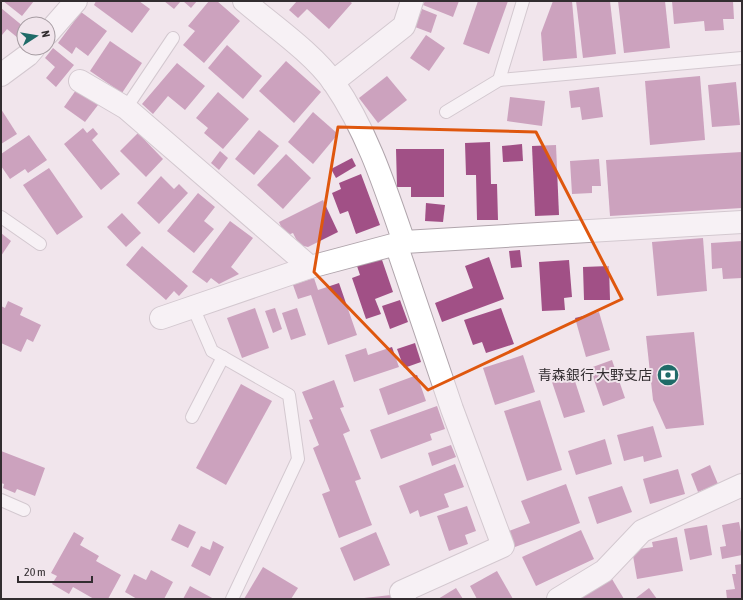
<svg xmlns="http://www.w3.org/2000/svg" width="743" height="600" font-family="'Asap Condensed','Noto Sans JP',sans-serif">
<rect width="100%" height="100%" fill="#f1e5ec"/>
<g fill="#a15086">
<polygon points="3,1 34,1 22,16"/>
<polygon points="96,1 139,1 150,9 132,33 94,5"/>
<polygon points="164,1 181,1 174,9"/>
<polygon points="183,1 197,1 191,8"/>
<polygon points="209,1 217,1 240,21 204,63 183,45 195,31 188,26"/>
<polygon points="297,1 349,1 352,3 329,29 307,9 298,18 289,10"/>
<polygon points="425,1 459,1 453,17 423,5"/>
<polygon points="478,1 508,1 489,54 463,44"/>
<polygon points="553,1 572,1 577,58 543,61 541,33"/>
<polygon points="576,1 610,1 616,54 583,58"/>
<polygon points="618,1 665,1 670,48 624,53"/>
<polygon points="672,1 733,1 734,19 723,19 724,30 705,31 704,21 674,24"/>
<polygon points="1,8 24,27 24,30 18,38 7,29 2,35 1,34"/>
<polygon points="422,9 437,15 431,33 415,27"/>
<polygon points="81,12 107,31 88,56 76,47 72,54 58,43"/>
<polygon points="426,35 445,48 429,71 410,58"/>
<polygon points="110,41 142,63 122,93 90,71"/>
<polygon points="227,45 262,76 243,99 208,68"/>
<polygon points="53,48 74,65 56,87 46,78 55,67 45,58"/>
<polygon points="286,61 321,92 294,123 259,91"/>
<polygon points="177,63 205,86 185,110 168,96 153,114 142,104"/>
<polygon points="387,76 407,100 378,123 359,98"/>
<polygon points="700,76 705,140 650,145 645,81"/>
<polygon points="736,82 740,125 712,127 708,85"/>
<polygon points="599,87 603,117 582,120 580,107 571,108 569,91"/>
<polygon points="76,90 98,105 85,122 64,107"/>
<polygon points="218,92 249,119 223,149 204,133 208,128 196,118"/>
<polygon points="510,97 545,101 542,126 507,121"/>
<polygon points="1,109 17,134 1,144"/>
<polygon points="313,112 338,134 313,164 288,142"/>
<polygon points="83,128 87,133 93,128 98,134 92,140 120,174 101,190 64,144"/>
<polygon points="259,130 279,146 254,175 235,159"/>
<polygon points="138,133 163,159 146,177 120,151"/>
<polygon points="29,135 47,160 28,173 25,169 10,179 1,166 1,154"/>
<polygon points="490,142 491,184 497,184 498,220 477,220 476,175 466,175 465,143"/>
<polygon points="522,144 523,161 503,162 502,146"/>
<polygon points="556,145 559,215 535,216 532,146"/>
<polygon points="396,149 444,149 444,197 411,197 411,187 397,187"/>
<polygon points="220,151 228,158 219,170 211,163"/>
<polygon points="742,152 742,208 610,216 606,160"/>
<polygon points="286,154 311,178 283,209 257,185"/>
<polygon points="352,158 356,166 336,178 331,169"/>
<polygon points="599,159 601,186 592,186 592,193 572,194 570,161"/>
<polygon points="49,168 83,217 57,235 23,185"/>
<polygon points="361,174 380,225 356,234 348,211 340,214 332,193 341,189 339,183"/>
<polygon points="161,176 174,189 179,184 188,193 159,224 137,203"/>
<polygon points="198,193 215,207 204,221 214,229 194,253 167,231"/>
<polygon points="323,200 338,232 308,247 299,245 293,233 285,236 279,222"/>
<polygon points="426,203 445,205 443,222 425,221"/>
<polygon points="122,213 141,233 126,247 107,227"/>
<polygon points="230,221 253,238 231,267 239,274 219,284 211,278 207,283 192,272"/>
<polygon points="1,233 11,241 1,256"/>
<polygon points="703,238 707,291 657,296 652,242"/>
<polygon points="742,241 742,278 723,279 722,268 712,269 711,243"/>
<polygon points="142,246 188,286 179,296 174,291 166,300 126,265"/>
<polygon points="520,250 522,267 511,268 509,251"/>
<polygon points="381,257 393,292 375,299 381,314 366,319 352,278 360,275 357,266"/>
<polygon points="489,257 504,299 442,322 435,303 473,288 465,266"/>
<polygon points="569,260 572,297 564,298 565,310 542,311 539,262"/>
<polygon points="609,266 610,300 584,300 583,267"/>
<polygon points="314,278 318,290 339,283 357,335 328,345 311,295 298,299 293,285"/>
<polygon points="400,300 408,322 390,329 382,306"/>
<polygon points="8,301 23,308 20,315 41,325 33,342 27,339 21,352 1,343 1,306 5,308"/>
<polygon points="255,308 269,348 242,358 227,318"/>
<polygon points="275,308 282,329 273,333 265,311"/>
<polygon points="297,308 306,335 291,340 282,313"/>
<polygon points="501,308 514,344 486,353 482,342 473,345 464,320"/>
<polygon points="599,312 610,350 586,357 575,318"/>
<polygon points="694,332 704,425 666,429 653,400 646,336"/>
<polygon points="415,343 421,362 404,368 397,349"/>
<polygon points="392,347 399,367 354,382 345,355 366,348 368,355"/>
<polygon points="523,355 535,392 495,405 483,368"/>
<polygon points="612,360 625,398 603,406 590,368"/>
<polygon points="572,372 585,412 564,418 551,379"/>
<polygon points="417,375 426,401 388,415 379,389"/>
<polygon points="334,380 344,407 340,408 350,431 343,434 361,479 355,481 372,525 339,538 322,494 330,491 313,448 319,445 309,420 313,419 302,392"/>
<polygon points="241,384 272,401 226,485 196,468"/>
<polygon points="540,400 562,470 527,481 504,411"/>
<polygon points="437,406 445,429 430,434 432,440 381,459 370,430"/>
<polygon points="653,426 662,457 644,462 643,456 624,461 617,435"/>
<polygon points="605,439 612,464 576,475 568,451"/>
<polygon points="451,445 456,457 432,466 428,453"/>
<polygon points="1,451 45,468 35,496 17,489 15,493 3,488 4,484 1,483"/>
<polygon points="455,464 464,487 444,494 449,507 420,517 418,510 410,514 399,486"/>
<polygon points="710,465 718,484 698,492 691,474"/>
<polygon points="678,469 685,494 650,504 643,479"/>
<polygon points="566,484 580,523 515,547 509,531 530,523 521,501"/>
<polygon points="622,486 632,512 597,524 588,497"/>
<polygon points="467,506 476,531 465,535 468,544 449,551 437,516"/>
<polygon points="739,522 742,537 742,555 722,559 720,547 726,546 722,525"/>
<polygon points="179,524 196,532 188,548 171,540"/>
<polygon points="707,525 712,555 690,560 684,529"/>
<polygon points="581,530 594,559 536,586 522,557"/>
<polygon points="74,532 84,538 80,545 99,556 96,561 121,575 108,599 94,599 73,587 69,594 52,584 57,576 51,573"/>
<polygon points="376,532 390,565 354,581 340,548"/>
<polygon points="677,537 683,571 637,579 632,550 653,547 652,542"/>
<polygon points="213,541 224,547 210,576 191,566 201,546 210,550"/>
<polygon points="742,564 742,599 727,599 726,590 735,589 732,574 736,574 735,565"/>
<polygon points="263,567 298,588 291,599 244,599"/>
<polygon points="151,570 173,582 164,599 137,599 125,592 134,574 146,580"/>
<polygon points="497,571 513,599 477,599 470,586"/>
<polygon points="612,579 624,599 578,599"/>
<polygon points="190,586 214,599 183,599"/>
<polygon points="456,588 463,599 438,599"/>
<polygon points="649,588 657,599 637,599 636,598"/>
<polygon points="391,595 392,599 364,599 364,598"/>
</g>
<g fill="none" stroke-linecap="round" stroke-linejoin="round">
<g stroke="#b0a5ac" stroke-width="14">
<g id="lane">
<polyline points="499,80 742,58"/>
<polyline points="126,108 173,38"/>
<polyline points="446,112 499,80 523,1"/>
<polyline points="1,217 40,244"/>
<polyline points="193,307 212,351 289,395 298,459 232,599"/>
<polyline points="192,417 223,357"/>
<polyline points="1,500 24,510"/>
</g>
</g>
<g stroke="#b0a5ac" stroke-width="24">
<g id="street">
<path d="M244 1C272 25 313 53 334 83 367 131 385 187 404 242"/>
<polyline points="48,33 76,1"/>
<polyline points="1,75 28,55 34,48"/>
<polyline points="80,81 126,108 310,267"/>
<polyline points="333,82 404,26 412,1"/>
<polyline points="396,244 452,409 503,546 401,592 405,599"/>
<polyline points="161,318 310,267 404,242 742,222"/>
<polyline points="558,599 604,571 642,531 742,485"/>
</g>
</g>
<use href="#lane" stroke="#fff" stroke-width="12"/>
<use href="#street" stroke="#fff" stroke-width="22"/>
</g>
<path d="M0 0H743V600H0ZM338 127 536 132 622 299 428 390 314 272Z" fill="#f1e5ec" fill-opacity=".55" fill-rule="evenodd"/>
<path fill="none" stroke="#df570e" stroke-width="3" stroke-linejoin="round" d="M338 127 536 132 622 299 428 390 314 272Z"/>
<defs>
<g id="bank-disc" transform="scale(1.15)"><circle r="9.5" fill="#1f6b68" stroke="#f1e5ec"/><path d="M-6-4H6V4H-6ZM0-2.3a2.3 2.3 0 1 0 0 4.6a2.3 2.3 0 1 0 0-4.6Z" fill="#fff"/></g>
</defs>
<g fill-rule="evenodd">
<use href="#bank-disc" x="668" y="375"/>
</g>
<g text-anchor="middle" stroke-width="4" stroke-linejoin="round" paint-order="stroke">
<g font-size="14" fill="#322d30" stroke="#f1e5ec" text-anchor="end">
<text x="652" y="380">青森銀行 大野支店</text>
</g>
</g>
<rect width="743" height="600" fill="none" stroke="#322d30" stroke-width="4"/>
<g transform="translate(36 36) rotate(78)"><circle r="19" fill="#f1e5ec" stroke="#a59ba1"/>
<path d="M0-3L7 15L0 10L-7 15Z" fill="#1f6b68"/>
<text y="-6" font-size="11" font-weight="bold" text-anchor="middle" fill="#322d30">N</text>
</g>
<path d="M18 576v6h74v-6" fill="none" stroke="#322d30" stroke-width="2"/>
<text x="24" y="576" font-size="12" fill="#322d30" stroke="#f1e5ec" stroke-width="3" paint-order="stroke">20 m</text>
</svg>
